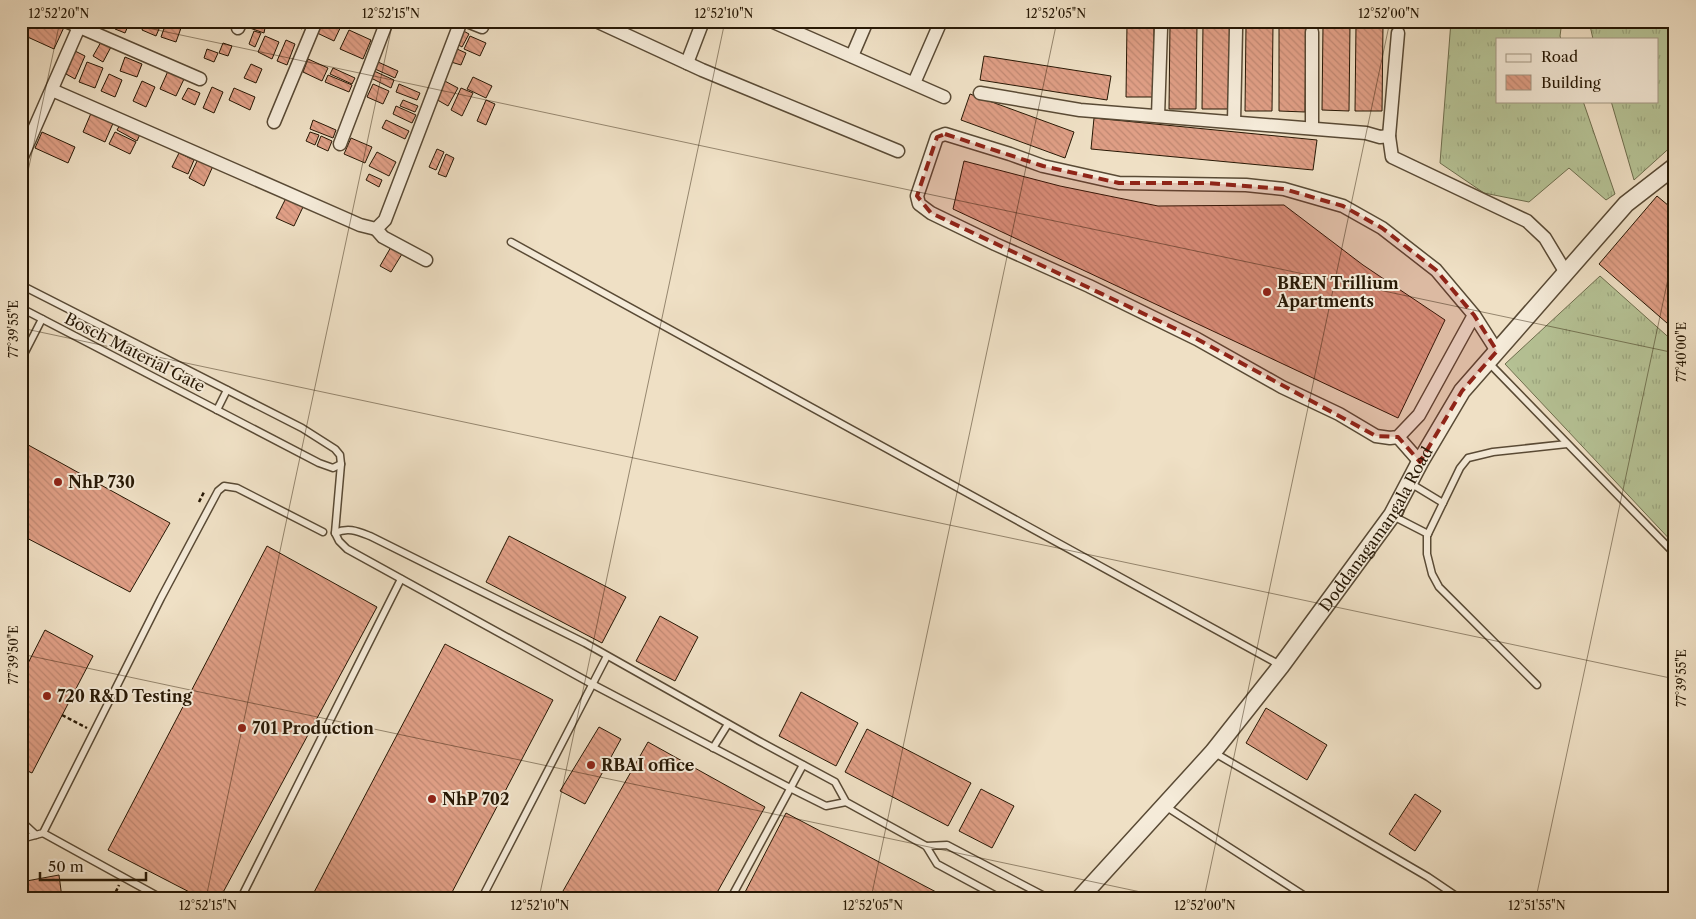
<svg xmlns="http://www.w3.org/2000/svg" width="1696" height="919" font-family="'Libre Caslon Text',serif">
<defs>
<pattern id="grass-tufts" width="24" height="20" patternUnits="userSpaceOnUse" patternTransform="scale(1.25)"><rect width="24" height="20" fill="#b6c396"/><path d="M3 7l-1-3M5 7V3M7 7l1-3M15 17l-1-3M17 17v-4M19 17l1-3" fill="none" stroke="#9ca780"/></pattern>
<pattern id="building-back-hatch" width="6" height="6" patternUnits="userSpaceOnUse" patternTransform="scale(1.25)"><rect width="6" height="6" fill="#e09f86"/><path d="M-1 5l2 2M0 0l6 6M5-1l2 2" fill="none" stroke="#c08872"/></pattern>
</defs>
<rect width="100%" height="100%" fill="#efe0c5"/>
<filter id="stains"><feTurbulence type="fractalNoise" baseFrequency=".004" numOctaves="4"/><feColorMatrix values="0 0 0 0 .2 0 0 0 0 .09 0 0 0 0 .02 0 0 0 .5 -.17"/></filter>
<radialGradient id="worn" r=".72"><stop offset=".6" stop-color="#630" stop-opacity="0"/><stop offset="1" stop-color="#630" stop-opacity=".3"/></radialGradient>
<g fill="url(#grass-tufts)" stroke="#6e6e4e">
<polygon points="1451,21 1562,21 1560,36 1561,39 1497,39 1497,101 1583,101 1615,194 1606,200 1569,168 1529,202 1484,193 1440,163"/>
<polygon points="1589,21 1675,21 1675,143 1634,180 1611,101 1657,101 1657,39 1593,39"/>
<polygon points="1600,276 1675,343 1675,545 1505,364"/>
</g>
<g fill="url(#building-back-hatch)" stroke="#271805">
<polygon points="27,21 57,21 65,25 54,49 21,34"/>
<polygon points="118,21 128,26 125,33 115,29"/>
<polygon points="145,21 162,22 156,36 142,30"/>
<polygon points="172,21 186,21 184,26"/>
<polygon points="247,21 265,28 264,33 244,26"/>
<polygon points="253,21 270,21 267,26"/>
<polygon points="282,21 303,21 305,22 302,29"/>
<polygon points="320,21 335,21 342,24 334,41 315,32"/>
<polygon points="166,23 181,28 176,42 161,37"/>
<polygon points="1127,23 1154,23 1154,97 1126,97"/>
<polygon points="1170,23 1197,23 1196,109 1169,109"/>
<polygon points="1203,23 1230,24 1229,109 1202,109"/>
<polygon points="1246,25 1273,25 1272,111 1245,111"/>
<polygon points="1279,25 1306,26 1305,112 1279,111"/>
<polygon points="1323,25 1350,25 1349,111 1322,110"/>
<polygon points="1356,25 1383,25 1382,111 1355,111"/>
<polygon points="460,29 469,34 462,47 455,43"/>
<polygon points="349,30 371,40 363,59 340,49"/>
<polygon points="254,31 261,33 255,47 249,44"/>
<polygon points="265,36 279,42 272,59 258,52"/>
<polygon points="470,36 486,43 480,56 464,49"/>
<polygon points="286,40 295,44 287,65 277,61"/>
<polygon points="101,42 111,47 103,62 93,56"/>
<polygon points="223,43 232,46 228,56 219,53"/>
<polygon points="207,49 218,53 214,62 204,58"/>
<polygon points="457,49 466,53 461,65 451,62"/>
<polygon points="75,51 85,56 75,79 66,74"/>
<polygon points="984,56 1111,76 1107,100 980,80"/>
<polygon points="125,57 142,64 137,77 120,71"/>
<polygon points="308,59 328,68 322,81 303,72"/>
<polygon points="87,62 103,68 95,88 79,82"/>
<polygon points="378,62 398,71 395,78 375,69"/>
<polygon points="251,64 262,69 256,83 244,78"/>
<polygon points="333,68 355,78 352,84 330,74"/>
<polygon points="168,71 184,79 176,96 160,89"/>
<polygon points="374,71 394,80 391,88 371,78"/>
<polygon points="109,74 122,80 115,97 101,91"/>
<polygon points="328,75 352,85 349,92 325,82"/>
<polygon points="473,77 492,86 486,98 467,89"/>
<polygon points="441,79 458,88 448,106 434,98"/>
<polygon points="142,81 155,87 146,107 133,101"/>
<polygon points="373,84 389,91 383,104 367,97"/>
<polygon points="399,84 420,93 417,100 396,92"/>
<polygon points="212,87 223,92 214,113 203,108"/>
<polygon points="188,88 200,93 195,105 182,99"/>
<polygon points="234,88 255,97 250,110 229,100"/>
<polygon points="461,88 473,93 462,116 451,110"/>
<polygon points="970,94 1074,132 1065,158 961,120"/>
<polygon points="403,100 418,106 415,112 400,106"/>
<polygon points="486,100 495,104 486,125 477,121"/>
<polygon points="396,106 416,115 412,123 393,114"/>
<polygon points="92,111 114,121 105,142 83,132"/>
<polygon points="1094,118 1317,140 1313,170 1091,149"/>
<polygon points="313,120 336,130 333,138 310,129"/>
<polygon points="386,120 409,131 405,139 382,128"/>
<polygon points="121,123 141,132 137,141 117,130"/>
<polygon points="42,132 75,147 68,163 35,148"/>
<polygon points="115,132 136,142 130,154 109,144"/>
<polygon points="310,132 319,135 315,145 306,141"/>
<polygon points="321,136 332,141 328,151 317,146"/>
<polygon points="351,138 372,147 365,163 344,154"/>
<polygon points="437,149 444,152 436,170 429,167"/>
<polygon points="377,152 396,162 389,176 369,166"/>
<polygon points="179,153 194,160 188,174 172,167"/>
<polygon points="446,154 454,158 446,177 438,174"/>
<polygon points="198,159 213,166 204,186 189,178"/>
<polygon points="964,161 1060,186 1158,206 1284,205 1363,265 1445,320 1398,418 953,209"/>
<polygon points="369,174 382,180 379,187 366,180"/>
<polygon points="1657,196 1675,211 1675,330 1599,264"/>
<polygon points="286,198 303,207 294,226 276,218"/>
<polygon points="391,247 402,254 391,272 380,266"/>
<polygon points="21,441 170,523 130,592 21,535"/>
<polygon points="509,536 626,597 602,643 486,582"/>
<polygon points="267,546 377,607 220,898 201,898 108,850"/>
<polygon points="660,616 698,637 675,681 636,661"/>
<polygon points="45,630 93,656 32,773 21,768 21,677"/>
<polygon points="445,644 553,700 449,898 311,898"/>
<polygon points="801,692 858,723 836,766 779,736"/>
<polygon points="1266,708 1327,745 1307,780 1246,743"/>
<polygon points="599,727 621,739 585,804 560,791"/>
<polygon points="867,729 971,783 948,826 845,772"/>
<polygon points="648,742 765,807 714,898 559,898"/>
<polygon points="981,789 1014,806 992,848 959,831"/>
<polygon points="1415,794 1441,811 1415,851 1389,834"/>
<polygon points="786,813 938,893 935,898 742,898"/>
<polygon points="59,875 62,898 21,898 21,882"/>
</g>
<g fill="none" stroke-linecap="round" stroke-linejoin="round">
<g stroke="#594a35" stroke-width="9">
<g id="service">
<polyline points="511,242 1280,665"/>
<polyline points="21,285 302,428 335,449 340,455 341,464 335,533 339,541 347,549 592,684 790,788 826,806 846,802"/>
<polyline points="21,308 319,463 333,468 341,464"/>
<polyline points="21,360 42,319"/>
<polyline points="1488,362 1675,554"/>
<polyline points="217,410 227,390"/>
<polyline points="1410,483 1443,503"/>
<polyline points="1393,516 1428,534"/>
<path d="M335 533C348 527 357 531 370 536L585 643 759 741 835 782 846 802 926 846 937 864 1000 898"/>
<polyline points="1537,685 1439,587 1432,574 1427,554 1427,536 1460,468 1468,458 1493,452 1567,444"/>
<polyline points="713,748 728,724"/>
<polyline points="1213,752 1428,877 1459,898"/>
<polyline points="1165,806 1308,898"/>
<polyline points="21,821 36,835"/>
<polyline points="43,833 161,898"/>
<polyline points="21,839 43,833 161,598 218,491 224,486 237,488 323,532"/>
<polyline points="926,846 947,845 1048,898"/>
<polyline points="241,898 401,579"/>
<polyline points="482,898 607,656"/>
<polyline points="731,898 803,765"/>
</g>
</g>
<g stroke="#594a35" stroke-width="15">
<g id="minor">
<polyline points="66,21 200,79"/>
<polyline points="467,21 482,27 484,21"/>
<polyline points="596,21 702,70 898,151"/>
<polyline points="771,21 944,97"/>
<polyline points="238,28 241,21"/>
<polyline points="1398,33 1389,136 1392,157 1527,221 1545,238 1566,273"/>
<polyline points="852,56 867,21"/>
<polyline points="687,63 703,21"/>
<polyline points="914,83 941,21"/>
<polyline points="52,90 360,225 376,229 385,220 461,21"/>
<polyline points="980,93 1080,110 1366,133 1380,137 1389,136"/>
<polyline points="1158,116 1161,28"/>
<polyline points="274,122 316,21"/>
<polyline points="1234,122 1236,29"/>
<polyline points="1312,128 1312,32"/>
<polyline points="340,144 387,21"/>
<polyline points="21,159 79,27"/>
<polyline points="376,229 383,237 426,260"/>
<polyline points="1474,315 1419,415 1398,437 1390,438 1376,436 1339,414 1282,387 1197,339 1089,286 995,244 931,213 919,204 917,196 937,137 945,134 1010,154 1043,166 1119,183 1246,185 1284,189 1343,206 1382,228 1436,270 1474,315 1497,351"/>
<polyline points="1398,437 1420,462"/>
</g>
</g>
<g stroke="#594a35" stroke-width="19">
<g id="tertiary">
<path id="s1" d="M1080 898 1213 752 1281 666 1392 515 1420 462 1462 391 1626 204 1675 166"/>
</g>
</g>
<g stroke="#271805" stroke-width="2.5" stroke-dasharray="4 2.5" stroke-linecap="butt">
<polyline points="199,502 204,492"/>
<polyline points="62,715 87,728"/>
<polyline points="113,898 119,885"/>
</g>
<use href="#service" stroke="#f5ebd9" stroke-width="6"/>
<use href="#minor" stroke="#f5ebd9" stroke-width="12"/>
<use href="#tertiary" stroke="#f5ebd9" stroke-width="16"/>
</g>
<path fill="#8f2418" fill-opacity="0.2" stroke="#8f2418" stroke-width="4" stroke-dasharray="10 6" stroke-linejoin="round" d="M945 134 1043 166 1119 183H1208L1284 189 1343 206 1382 228 1436 270 1474 315 1497 351 1462 391 1420 462 1398 437 1376 436 1197 339 931 213 917 196 937 137Z"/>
<path fill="none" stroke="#271805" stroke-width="1" stroke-opacity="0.45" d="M115 21 1675 353M1649 21 1675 27M21 204 60 21M21 328 1675 679M21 654 1169 898M206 898 393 21M539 898 725 21M871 898 1057 21M1204 898 1390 21M1536 898 1675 246"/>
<g fill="#8f2418" stroke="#f5ebd9" stroke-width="2">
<circle cx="1267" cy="292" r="5"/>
<circle cx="58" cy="482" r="5"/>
<circle cx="47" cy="696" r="5"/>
<circle cx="242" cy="728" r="5"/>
<circle cx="591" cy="765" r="5"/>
<circle cx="432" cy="799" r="5"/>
</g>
<g text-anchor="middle" stroke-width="4" stroke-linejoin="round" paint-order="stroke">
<g font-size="16" font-weight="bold" fill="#271805" stroke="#f5ebd9" text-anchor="start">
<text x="1277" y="289">BREN Trillium<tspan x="1277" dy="18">Apartments</tspan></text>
<text x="68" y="488">NhP 730</text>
<text x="57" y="702">720 R&amp;D Testing</text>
<text x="252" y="734">701 Production</text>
<text x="601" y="771">RBAI office</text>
<text x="442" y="805">NhP 702</text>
</g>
<g font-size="16" fill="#271805" stroke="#f5ebd9">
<text transform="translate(135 352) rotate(27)" y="6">Bosch Material Gate</text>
<text dy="6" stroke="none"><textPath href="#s1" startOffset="474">Doddanagamangala Road</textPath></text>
</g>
</g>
<rect width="1696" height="919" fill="none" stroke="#efe0c5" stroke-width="55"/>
<rect x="1496" y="38" width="162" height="65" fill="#f5ebd9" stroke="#a39784"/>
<rect x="1506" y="54" width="25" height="8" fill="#f5ebd9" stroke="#a39784"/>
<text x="1541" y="62" font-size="15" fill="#271805">Road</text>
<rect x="1506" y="75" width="25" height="15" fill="url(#building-back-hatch)" stroke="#a39784"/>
<text x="1541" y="88" font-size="15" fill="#271805">Building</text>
<path d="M40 872v8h106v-8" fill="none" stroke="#271805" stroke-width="2.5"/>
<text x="48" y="872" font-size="15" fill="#271805" stroke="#f5ebd9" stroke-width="4" paint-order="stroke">50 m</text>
<rect x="28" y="28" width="1640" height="864" fill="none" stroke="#271805" stroke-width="2"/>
<g font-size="12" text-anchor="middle" fill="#271805">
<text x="59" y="18">12°52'20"N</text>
<text x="391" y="18">12°52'15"N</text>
<text x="724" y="18">12°52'10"N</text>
<text x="1056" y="18">12°52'05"N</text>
<text x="1389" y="18">12°52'00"N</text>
<text transform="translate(14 329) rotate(-90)" y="4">77°39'55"E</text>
<text transform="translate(1682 352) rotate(-90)" y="4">77°40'00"E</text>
<text transform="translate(14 655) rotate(-90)" y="4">77°39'50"E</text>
<text transform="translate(1682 678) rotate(-90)" y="4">77°39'55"E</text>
<text x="208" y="910">12°52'15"N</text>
<text x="540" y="910">12°52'10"N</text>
<text x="873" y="910">12°52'05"N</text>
<text x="1205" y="910">12°52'00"N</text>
<text x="1537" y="910">12°51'55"N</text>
</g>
<rect width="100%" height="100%" filter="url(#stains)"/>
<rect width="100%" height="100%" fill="url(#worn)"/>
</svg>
